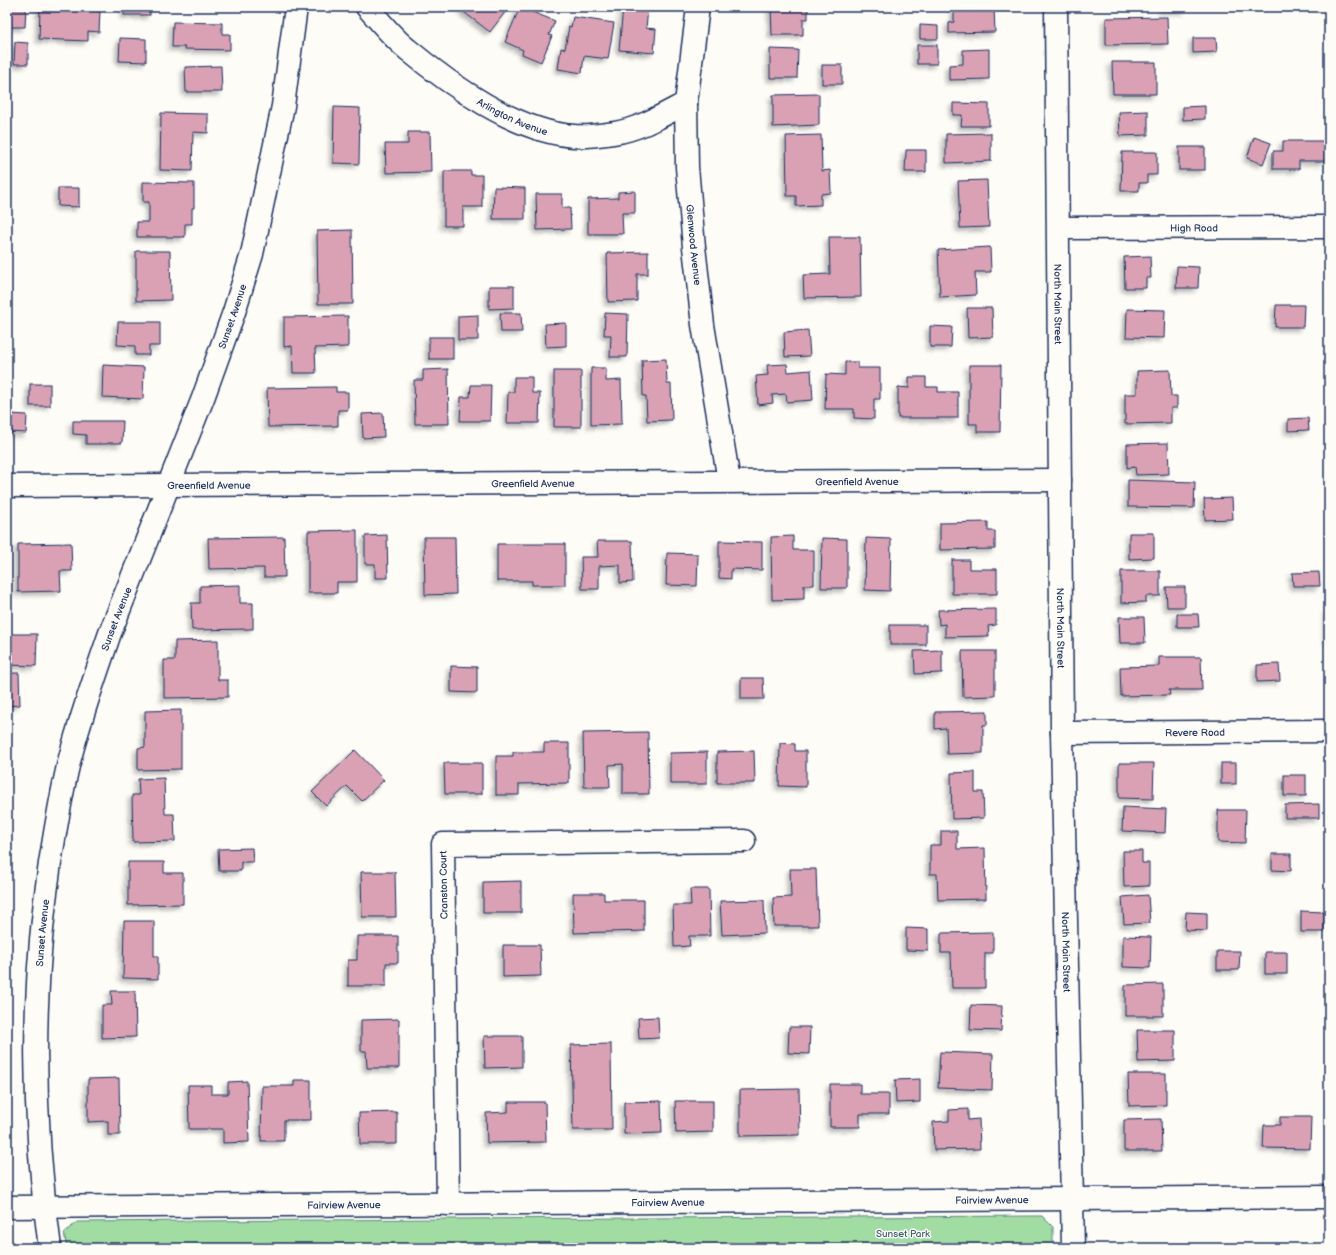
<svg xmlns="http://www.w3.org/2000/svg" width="1336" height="1255" font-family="'Balsamiq Sans',sans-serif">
<defs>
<filter id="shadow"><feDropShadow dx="-3.5" dy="3.5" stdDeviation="2" flood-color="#0004"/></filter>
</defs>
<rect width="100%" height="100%" fill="#fdfcf7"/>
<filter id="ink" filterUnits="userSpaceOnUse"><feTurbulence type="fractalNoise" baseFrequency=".025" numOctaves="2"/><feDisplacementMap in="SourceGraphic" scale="8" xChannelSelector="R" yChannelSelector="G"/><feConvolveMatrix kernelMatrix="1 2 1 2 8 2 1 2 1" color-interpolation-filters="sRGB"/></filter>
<g filter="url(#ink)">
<polygon fill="#a1dca2" stroke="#5e8680" points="1042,1216 1053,1227 1053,1248 67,1248 64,1233 77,1222 443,1219"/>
<g fill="#d9a1b3" stroke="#1b2f5e" filter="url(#shadow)">
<polygon points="7,7 26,7 25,27 7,27"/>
<polygon points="40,7 95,7 94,11 100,11 99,32 88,31 88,41 39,39"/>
<rect x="124" y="7" width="26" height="8"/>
<polygon points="464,7 509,7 490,32 461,10"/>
<polygon points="520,7 555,21 549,35 552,36 541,62 522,54 523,50 505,42"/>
<polygon points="623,7 641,7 641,8 648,9 646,28 656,29 654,53 619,50"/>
<polygon points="771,7 808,7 808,19 803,19 803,35 772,35"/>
<polygon points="954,7 994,7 995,32 949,33 949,23 954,22"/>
<rect x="1162" y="7" width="24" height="3"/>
<polygon points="573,17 614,23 608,59 584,56 582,73 558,69 561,48 565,49 569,26 571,27"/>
<polygon points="1167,17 1168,44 1106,45 1106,18"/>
<polygon points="173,22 222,23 222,34 230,34 230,50 184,49 185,47 172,47"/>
<polygon points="920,25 938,26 938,39 920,39"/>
<polygon points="120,38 146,39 146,62 119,61"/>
<polygon points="1193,38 1216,38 1217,52 1193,53"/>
<polygon points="15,42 28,43 28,64 14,64"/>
<rect x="917" y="45" width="20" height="19"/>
<polygon points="770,49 798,50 797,78 770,78"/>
<polygon points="989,49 989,79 949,80 949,65 963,64 963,50"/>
<polygon points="1112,62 1156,62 1156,94 1113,94"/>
<rect x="822" y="65" width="20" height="19"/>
<polygon points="221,66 222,92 186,92 185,67"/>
<polygon points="819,94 819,125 773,127 773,95"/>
<polygon points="953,103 989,104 989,126 961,126 962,115 953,115"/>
<polygon points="1205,106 1205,119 1183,120 1183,107"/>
<polygon points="334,107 360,108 359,164 333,163"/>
<polygon points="1148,111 1148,135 1120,136 1119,112"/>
<polygon points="161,113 208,114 208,133 193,132 192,171 160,170"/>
<polygon points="408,132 430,132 431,172 386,173 385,144 408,144"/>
<polygon points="991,133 991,161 946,163 946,134"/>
<polygon points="821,135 822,171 830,170 831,193 821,194 821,205 796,206 796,196 787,196 786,136"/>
<polygon points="1254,137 1271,143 1263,164 1247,158"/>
<polygon points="1283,141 1325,141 1325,161 1299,161 1299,169 1273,169 1273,151 1283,151"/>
<rect x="1179" y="147" width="26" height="23"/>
<polygon points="906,150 926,150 926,172 905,172"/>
<polygon points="1122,152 1157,152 1157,175 1147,175 1147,183 1139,183 1139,191 1121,191"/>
<polygon points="444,171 471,171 471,175 482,175 482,207 463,207 463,226 444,226"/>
<polygon points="987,180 989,227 960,228 958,181"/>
<polygon points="143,182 194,183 194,208 192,208 192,224 185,224 185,237 137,237 137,222 149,222 149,202 143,202"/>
<polygon points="494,187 525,188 525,219 493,219"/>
<polygon points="58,188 79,188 79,207 58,206"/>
<polygon points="635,191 635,213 622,213 623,234 588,234 588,199 618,198 618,192"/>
<polygon points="536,194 562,194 562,208 570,208 571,229 537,230"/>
<polygon points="352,230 353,304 318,304 317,231"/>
<polygon points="829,237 860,237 861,297 804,298 803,275 830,274"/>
<polygon points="990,247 991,272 975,272 976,295 940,297 938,250"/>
<polygon points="136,251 170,251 171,300 136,301"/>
<polygon points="648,252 648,274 637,274 637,301 608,302 607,253"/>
<polygon points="1150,256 1151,278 1146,278 1146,288 1125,288 1124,257"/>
<polygon points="1177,266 1199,267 1198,288 1176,288"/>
<polygon points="489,286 514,286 514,308 489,309"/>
<polygon points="1276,305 1304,305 1303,327 1275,327"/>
<polygon points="967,308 992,308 993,337 968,338"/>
<polygon points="1127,309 1165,310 1164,338 1126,337"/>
<polygon points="500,313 521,313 522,332 501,332"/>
<polygon points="605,313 628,314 627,357 610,357 611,335 604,335"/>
<polygon points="478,315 478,340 458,340 458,316"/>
<polygon points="348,316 348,347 315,348 316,373 293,373 292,346 284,347 284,317"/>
<polygon points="118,322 160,322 160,346 149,346 149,355 135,355 135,346 117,345"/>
<polygon points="566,323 566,346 546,347 545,324"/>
<polygon points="930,326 952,327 951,347 930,347"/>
<polygon points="808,330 810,356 785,357 784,332"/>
<rect x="429" y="337" width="24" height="22"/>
<polygon points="666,359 667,384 671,384 672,420 647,421 646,396 643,396 642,360"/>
<polygon points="845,362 858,362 858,368 880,368 880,399 874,399 874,419 854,418 854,409 825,409 826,374 845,375"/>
<polygon points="787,364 788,372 811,370 813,400 787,402 786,394 772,395 773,403 758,405 756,376 768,375 767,365"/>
<polygon points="103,365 144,367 143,399 102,397"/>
<polygon points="969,365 1001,365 1000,432 977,432 977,424 969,424"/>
<polygon points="591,368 606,368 606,381 621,380 622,424 591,425"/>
<polygon points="448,369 449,424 415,424 414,380 423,380 423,370"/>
<polygon points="1170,370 1171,396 1177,396 1177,408 1171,408 1171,423 1125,424 1125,394 1137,394 1137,371"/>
<rect x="554" y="371" width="27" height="56"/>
<polygon points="514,377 532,377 532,393 540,393 539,423 507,423 508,392 514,392"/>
<polygon points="909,377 926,377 926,387 938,387 938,392 958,392 958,418 898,418 898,387 909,388"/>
<rect x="30" y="384" width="20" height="22"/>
<polygon points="471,385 491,385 490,421 460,421 461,397 470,397"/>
<polygon points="336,387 336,392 348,392 348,410 338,410 338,426 268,427 267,388"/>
<polygon points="383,413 384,437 363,438 362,414"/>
<polygon points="10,414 27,415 26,433 10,432"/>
<polygon points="1308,418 1309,430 1288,431 1288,419"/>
<polygon points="73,421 123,421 122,443 108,443 108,444 86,444 86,435 73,434"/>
<polygon points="1168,443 1169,474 1136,475 1135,467 1127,468 1127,444"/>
<polygon points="1128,480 1195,482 1194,508 1128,507"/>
<polygon points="1232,498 1233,519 1205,520 1204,499"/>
<polygon points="988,522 988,531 995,531 995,549 940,550 940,523"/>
<polygon points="357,530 357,582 337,582 337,593 308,593 308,531"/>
<polygon points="1129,533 1154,533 1154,558 1129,559"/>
<polygon points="387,535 388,578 375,578 375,564 365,564 365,536"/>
<polygon points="793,536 793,550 814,550 814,585 804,585 804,599 772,600 771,537"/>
<polygon points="284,537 285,577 264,577 264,568 209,569 208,538"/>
<polygon points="424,537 455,537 456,594 425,595"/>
<polygon points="822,538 847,539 847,588 821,588"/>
<polygon points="866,538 891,539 890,591 865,590"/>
<polygon points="597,541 632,541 633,582 620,583 620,565 599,566 599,589 582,589 581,557 598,557"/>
<polygon points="719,541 762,542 762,570 731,569 731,579 719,578"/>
<polygon points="71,543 72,571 60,571 61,591 18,592 18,544"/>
<polygon points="497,544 565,544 565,585 532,585 532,581 497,581"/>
<polygon points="667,553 698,554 697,586 666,585"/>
<polygon points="952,560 969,560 969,569 997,569 997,594 952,594"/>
<polygon points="1121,571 1160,571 1160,596 1146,596 1146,602 1121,603"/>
<polygon points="1319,572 1320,586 1293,586 1292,573"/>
<polygon points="240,585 240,603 253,603 253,629 192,630 191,603 200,603 200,586"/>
<polygon points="1166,587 1185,587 1185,607 1167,607"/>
<polygon points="996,609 996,625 988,626 989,636 945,637 945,624 939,625 938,610"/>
<polygon points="1327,610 1329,610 1329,641 1327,640"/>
<polygon points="1177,614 1198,614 1199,627 1177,627"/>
<polygon points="1119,617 1144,617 1145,643 1120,643"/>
<rect x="890" y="625" width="36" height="20"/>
<polygon points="7,634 37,634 36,666 7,665"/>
<polygon points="218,640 218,680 228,680 228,697 164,698 164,660 175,660 175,641"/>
<polygon points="942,650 942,673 915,674 914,651"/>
<polygon points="962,651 995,651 995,696 963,697"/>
<polygon points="1159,657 1201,657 1202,690 1169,690 1170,695 1121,696 1120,667 1159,666"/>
<polygon points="1279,664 1280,681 1257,682 1257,665"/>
<polygon points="451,666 477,667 477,693 451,692"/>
<polygon points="7,673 19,673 20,705 7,706"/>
<polygon points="741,678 763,678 764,699 741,699"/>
<polygon points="181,710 181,769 138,770 138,748 145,747 145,711"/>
<polygon points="987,711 987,725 983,725 983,753 947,754 946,728 935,729 935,712"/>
<polygon points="648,732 649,794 623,794 623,764 609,765 610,787 584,787 583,733"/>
<polygon points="544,743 569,743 569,783 519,784 519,795 496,795 496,756 513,756 513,752 544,752"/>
<polygon points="780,743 795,744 795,751 806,751 806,787 779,786"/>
<polygon points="355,750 384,780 362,801 347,786 326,806 312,792"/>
<polygon points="754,751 755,783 717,783 717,752"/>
<polygon points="707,752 707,784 670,784 670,753"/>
<polygon points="444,763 482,763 482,794 445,794"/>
<polygon points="1119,763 1154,763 1153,799 1119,798"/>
<rect x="1221" y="763" width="15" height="21"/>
<polygon points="975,772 975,792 983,792 984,818 952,819 951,773"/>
<rect x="1284" y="775" width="22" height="21"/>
<polygon points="164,778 165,814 174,814 175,841 133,842 132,795 139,795 138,779"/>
<polygon points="1319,804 1319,818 1285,818 1285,805"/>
<polygon points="1123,807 1166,809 1165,833 1122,831"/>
<polygon points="1218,810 1246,810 1245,843 1218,842"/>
<polygon points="941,831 957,831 957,849 985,848 986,899 938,900 937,874 930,874 930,845 941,845"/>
<polygon points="252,848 253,862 241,862 241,871 219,871 218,849"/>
<polygon points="1123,851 1142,851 1142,863 1149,863 1149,886 1124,887"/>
<polygon points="1272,854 1291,854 1291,871 1272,870"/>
<polygon points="128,862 164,862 164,873 183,873 183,904 128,905"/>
<polygon points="790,869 816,869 818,926 774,926 773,898 791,897"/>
<polygon points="361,872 395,872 396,917 362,917"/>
<polygon points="521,881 521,913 483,913 483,882"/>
<polygon points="690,889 709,889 710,936 689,936 690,946 674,947 673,905 691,905"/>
<polygon points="573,893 604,893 604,900 644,900 644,931 574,933"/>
<polygon points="1148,895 1150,923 1124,924 1122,897"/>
<polygon points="764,900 765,933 722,935 720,901"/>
<polygon points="1301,911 1324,912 1324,932 1301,932"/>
<polygon points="1186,912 1207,913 1207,931 1185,930"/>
<polygon points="124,921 154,921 154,956 158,956 158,979 123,978"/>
<polygon points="906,928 928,929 928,951 906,950"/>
<polygon points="993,932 993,953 985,953 985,988 952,988 951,953 941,953 941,933"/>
<polygon points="357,936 398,936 398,963 386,963 386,986 348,986 348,960 357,960"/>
<polygon points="1123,936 1151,937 1150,968 1123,967"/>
<polygon points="503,945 540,945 541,976 503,977"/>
<polygon points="1217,951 1240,951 1239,970 1217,970"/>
<rect x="1265" y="952" width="22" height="22"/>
<polygon points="1163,984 1163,1016 1125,1016 1125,985"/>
<polygon points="111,991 135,991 136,1037 102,1038 102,1005 112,1005"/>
<polygon points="971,1005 1002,1006 1001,1031 970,1030"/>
<polygon points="658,1017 659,1038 639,1039 638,1018"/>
<polygon points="399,1019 399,1068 367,1068 366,1051 361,1051 361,1020"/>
<polygon points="789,1027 810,1027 809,1054 788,1053"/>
<polygon points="1137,1030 1175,1030 1175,1061 1138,1062"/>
<polygon points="484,1036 522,1036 522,1067 485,1068"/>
<polygon points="611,1044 612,1130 573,1130 571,1045"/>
<polygon points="940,1052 993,1054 992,1090 938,1088"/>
<polygon points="1128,1074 1166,1074 1166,1105 1129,1106"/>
<polygon points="119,1078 120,1135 108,1135 108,1121 88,1122 88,1079"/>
<polygon points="920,1079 920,1102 896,1103 895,1080"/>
<polygon points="294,1080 311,1080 311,1120 284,1120 284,1141 261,1141 262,1086 294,1086"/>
<polygon points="247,1081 249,1142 223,1143 223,1129 189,1129 188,1085 211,1085 211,1094 228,1094 228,1082"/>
<polygon points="830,1084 860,1084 860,1094 889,1094 889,1114 860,1114 860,1127 830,1127"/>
<polygon points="799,1089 800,1135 740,1136 740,1090"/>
<polygon points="661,1101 662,1133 624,1134 624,1102"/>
<polygon points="675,1101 713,1101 713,1132 676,1133"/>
<polygon points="508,1102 545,1102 546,1142 487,1143 486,1113 508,1112"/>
<polygon points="968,1109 968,1120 979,1119 980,1149 934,1150 933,1122 949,1121 949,1110"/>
<polygon points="397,1112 397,1144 360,1144 359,1113"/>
<polygon points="1280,1117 1311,1117 1310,1149 1263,1148 1264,1125 1280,1125"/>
<polygon points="1161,1119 1162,1151 1124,1151 1124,1120"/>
</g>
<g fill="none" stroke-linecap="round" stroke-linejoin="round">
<g stroke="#1b2f5e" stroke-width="25">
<g id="street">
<path id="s1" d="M367 7C380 21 392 37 407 49 450 85 517 132 574 136 587 137 601 135 614 133 640 129 663 115 686 103"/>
<path id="s2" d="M698 7 686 103 687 167 694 247 703 325 729 481"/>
<path id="s3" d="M1059 228 1329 227"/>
<path id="s4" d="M7 486 1060 480"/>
<path id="s5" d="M1062 733 1329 731"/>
<polyline points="448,1204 443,844 744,841"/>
<path id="s6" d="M7 1207 1329 1197"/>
<path id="s7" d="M50 1248C32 1120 31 991 50 863 56 828 61 793 70 758 81 716 96 674 110 633L203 398 234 312 252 254 283 106 296 7"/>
</g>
</g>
<g stroke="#1b2f5e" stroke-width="25">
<g id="secondary">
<path id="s8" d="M1056 7 1062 733 1073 1248"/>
</g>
</g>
<use href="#street" stroke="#fdfcf7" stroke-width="22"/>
<use href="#secondary" stroke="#fdfcf7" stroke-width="22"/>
</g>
</g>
<g text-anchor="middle" stroke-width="3" stroke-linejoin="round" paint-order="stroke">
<g font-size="10" fill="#1b2f5e" stroke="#fdfcf7">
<text dy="4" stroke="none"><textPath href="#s1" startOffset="184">Arlington Avenue</textPath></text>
<text dy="4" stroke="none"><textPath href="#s3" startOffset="135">High Road</textPath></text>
<text dy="4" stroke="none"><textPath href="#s2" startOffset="239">Glenwood Avenue</textPath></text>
<text dy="4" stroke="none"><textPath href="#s8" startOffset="297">North Main Street</textPath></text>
<text dy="4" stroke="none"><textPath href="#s7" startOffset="964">Sunset Avenue</textPath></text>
<text dy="4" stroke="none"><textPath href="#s4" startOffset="850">Greenfield Avenue</textPath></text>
<text dy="4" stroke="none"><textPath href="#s4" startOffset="526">Greenfield Avenue</textPath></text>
<text dy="4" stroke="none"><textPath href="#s4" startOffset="202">Greenfield Avenue</textPath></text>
<text dy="4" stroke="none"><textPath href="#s7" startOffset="640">Sunset Avenue</textPath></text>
<text dy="4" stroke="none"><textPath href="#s8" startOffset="621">North Main Street</textPath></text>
<text dy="4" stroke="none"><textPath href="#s5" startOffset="133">Revere Road</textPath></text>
<text transform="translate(443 885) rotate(-91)" y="4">Cranston Court</text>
<text dy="4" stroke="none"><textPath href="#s7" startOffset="316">Sunset Avenue</textPath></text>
<text dy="4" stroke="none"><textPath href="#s8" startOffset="945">North Main Street</textPath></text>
<text dy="4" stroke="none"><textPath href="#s6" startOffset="985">Fairview Avenue</textPath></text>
<text dy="4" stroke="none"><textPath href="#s6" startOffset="661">Fairview Avenue</textPath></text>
<text dy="4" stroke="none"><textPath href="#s6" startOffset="337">Fairview Avenue</textPath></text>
</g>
<g font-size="10" fill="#3c5a6f" stroke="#fdfcf7">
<text x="903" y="1237">Sunset Park</text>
</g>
</g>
<rect width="1336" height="1255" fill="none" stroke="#fdfcf7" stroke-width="24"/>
<rect x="12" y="12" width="1312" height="1231" fill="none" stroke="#1b2f5e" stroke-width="1.5" filter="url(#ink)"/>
</svg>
